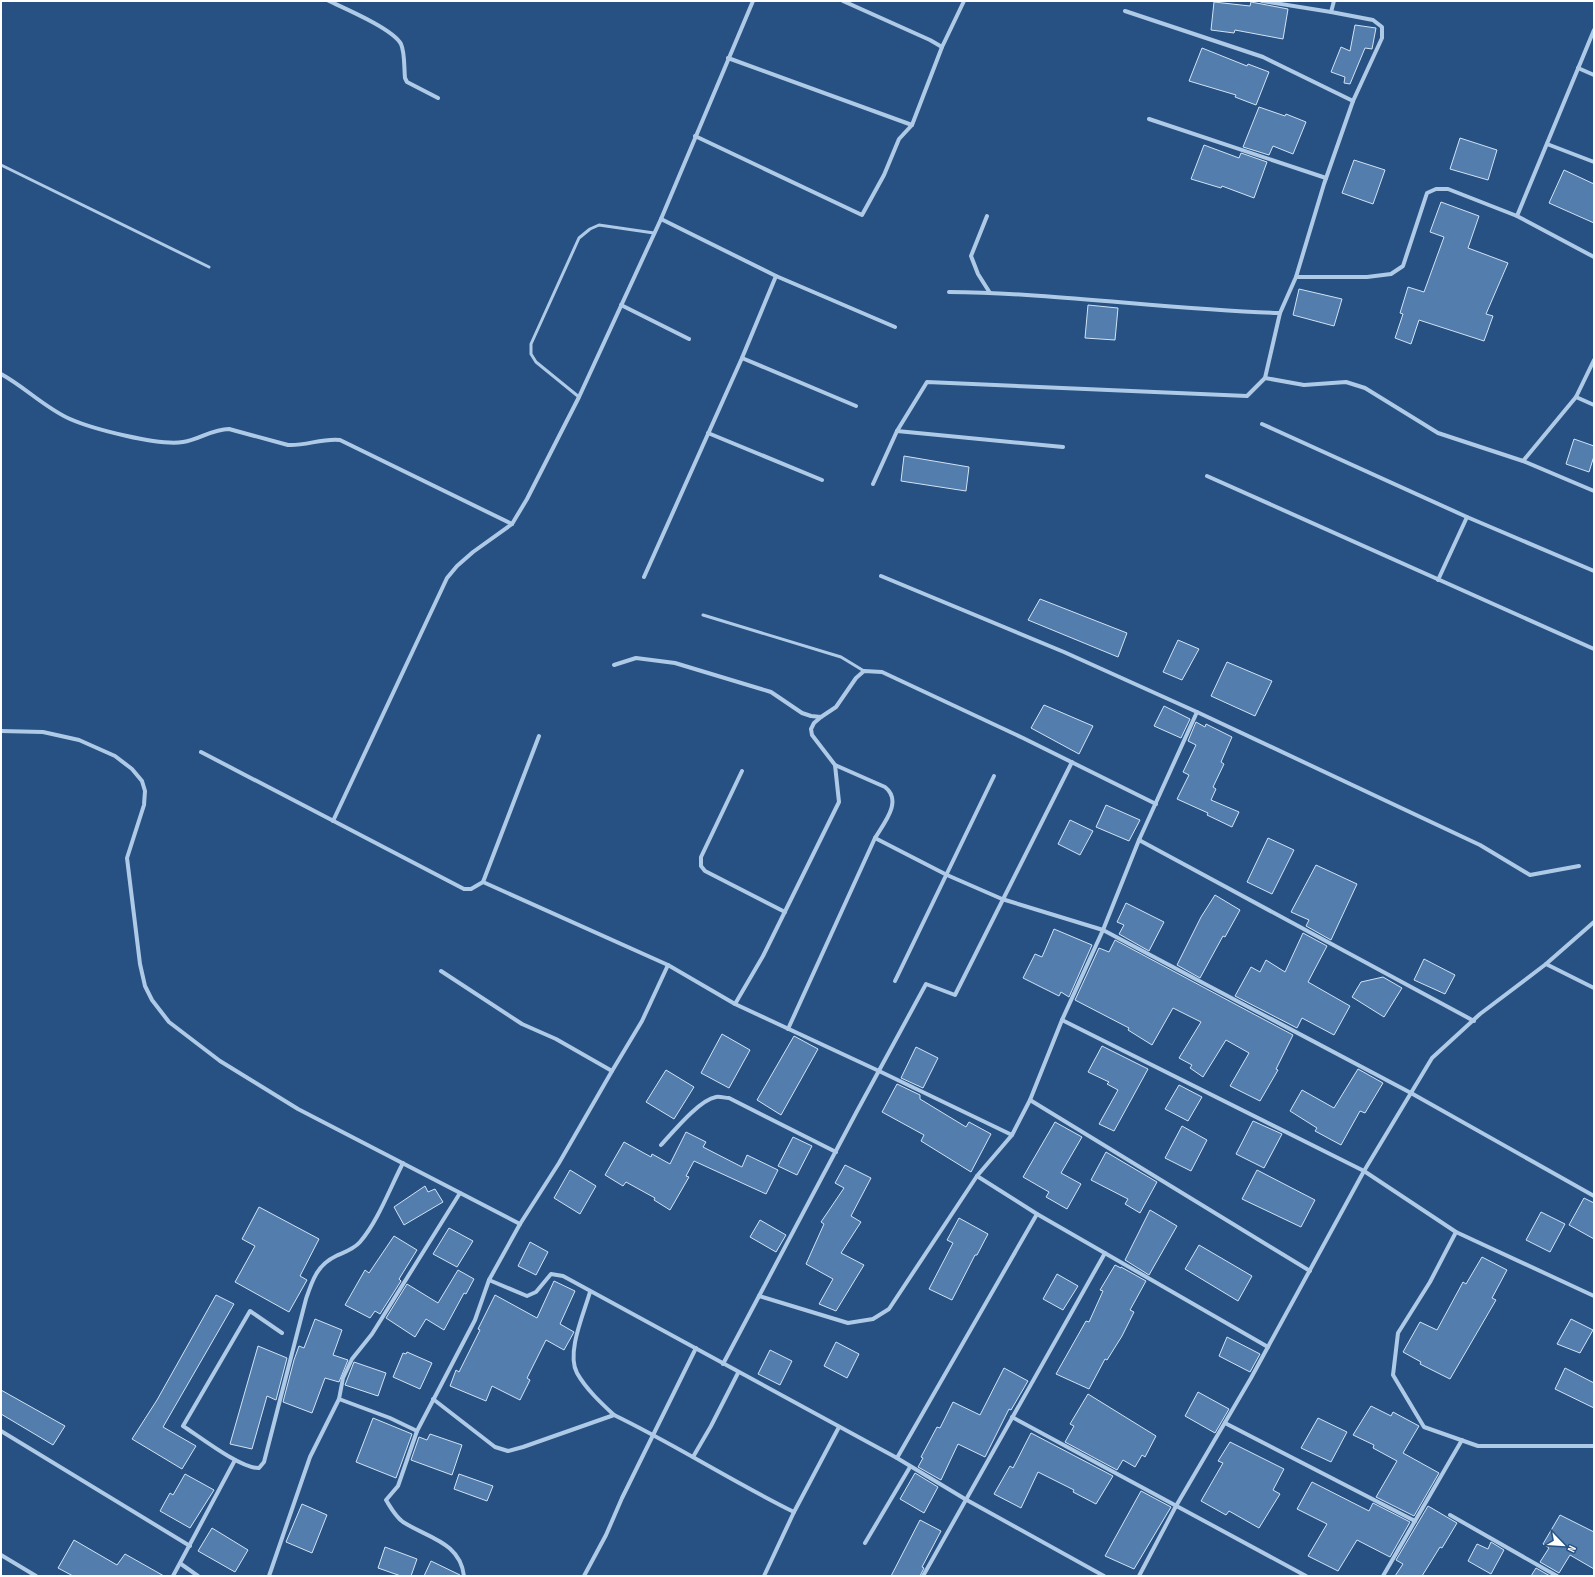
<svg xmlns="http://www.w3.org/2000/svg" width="1595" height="1577" font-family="'Sofia Sans Condensed',sans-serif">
<rect width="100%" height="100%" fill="#265182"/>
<g fill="#537dac" stroke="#d2e3f5">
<polygon points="1214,2 1250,6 1251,2 1288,9 1283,39 1235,30 1234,33 1211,30"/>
<polygon points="1355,25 1376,28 1372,49 1365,48 1350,84 1344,83 1345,77 1331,72 1341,47 1350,51"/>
<polygon points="1202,48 1247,66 1248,64 1269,72 1256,105 1235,97 1236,95 1189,81"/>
<polygon points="1259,107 1285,116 1286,114 1306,122 1293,154 1273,146 1269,155 1243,147"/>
<polygon points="1460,138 1497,150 1488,180 1450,169"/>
<polygon points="1204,145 1239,158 1241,153 1267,162 1254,198 1222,186 1221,188 1191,179"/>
<polygon points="1354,160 1385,170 1373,204 1342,193"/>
<polygon points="1564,170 1594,184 1594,223 1549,203"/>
<polygon points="1441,202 1479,216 1468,248 1508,263 1486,314 1493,316 1484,341 1419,320 1411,344 1395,338 1403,314 1400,313 1408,287 1424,292 1444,237 1430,232"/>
<polygon points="1299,289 1342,299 1334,326 1293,315"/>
<polygon points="1088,305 1118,308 1115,340 1085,338"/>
<polygon points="1574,439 1594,446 1594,456 1589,472 1566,464"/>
<polygon points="904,456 969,467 966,491 901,481"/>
<polygon points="1040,599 1127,633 1118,657 1028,620"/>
<polygon points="1178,640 1199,649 1182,680 1163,672"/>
<polygon points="1227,662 1272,681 1255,716 1211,696"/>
<polygon points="1044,705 1093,726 1079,754 1031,728"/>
<polygon points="1164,706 1190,719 1181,738 1154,726"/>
<polygon points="1196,722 1205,727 1206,724 1232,737 1221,762 1224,764 1213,787 1216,789 1211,800 1239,812 1232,827 1207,815 1208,813 1177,799 1189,775 1183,772 1196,745 1188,741"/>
<polygon points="1106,805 1140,820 1129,841 1096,827"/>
<polygon points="1070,820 1093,831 1080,855 1058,844"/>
<polygon points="1268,838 1294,850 1272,894 1247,882"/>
<polygon points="1316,865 1357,884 1331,940 1306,926 1309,920 1291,912"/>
<polygon points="1215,895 1240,910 1225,937 1223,936 1200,978 1177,965 1201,917"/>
<polygon points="1126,903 1164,922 1149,951 1119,934 1124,925 1117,922"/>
<polygon points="1054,929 1092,945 1069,997 1061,992 1059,996 1023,978 1035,954 1042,957"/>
<polygon points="1303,933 1327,946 1308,982 1350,1006 1334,1035 1302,1018 1297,1028 1235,996 1251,967 1260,972 1266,960 1285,972"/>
<polygon points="1115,940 1293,1035 1276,1069 1278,1070 1260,1101 1230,1086 1249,1053 1226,1040 1203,1077 1190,1068 1192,1065 1179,1058 1201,1022 1173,1008 1152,1045 1128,1030 1129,1028 1075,1000 1099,948 1109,952"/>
<polygon points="1424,959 1455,975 1445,994 1414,980"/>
<polygon points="1383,977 1402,988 1384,1017 1352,997 1361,982"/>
<polygon points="722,1034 750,1050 729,1088 701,1073"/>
<polygon points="794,1036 818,1049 781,1115 757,1100"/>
<polygon points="1102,1046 1148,1069 1114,1131 1099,1124 1118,1090 1107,1084 1109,1082 1088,1072"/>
<polygon points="916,1047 938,1058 923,1088 901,1078"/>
<polygon points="1358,1069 1383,1083 1365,1113 1360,1111 1341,1145 1315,1131 1317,1128 1290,1111 1302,1090 1334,1108"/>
<polygon points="666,1070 694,1087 674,1119 646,1102"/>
<polygon points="897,1084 920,1095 920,1099 966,1127 969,1122 991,1134 971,1172 921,1141 924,1135 882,1112"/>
<polygon points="1179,1085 1202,1097 1188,1121 1165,1109"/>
<polygon points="1253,1121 1282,1134 1264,1168 1236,1154"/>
<polygon points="1055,1122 1082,1137 1061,1173 1081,1184 1067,1209 1046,1197 1049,1192 1023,1177"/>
<polygon points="1182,1126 1207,1140 1191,1171 1165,1158"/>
<polygon points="686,1132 706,1142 703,1147 742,1167 747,1155 778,1170 766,1194 694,1161 686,1176 689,1177 670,1210 654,1200 655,1198 626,1182 623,1186 605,1175 624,1142 651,1157 652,1154 670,1164"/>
<polygon points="793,1137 812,1146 797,1175 778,1166"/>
<polygon points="1106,1152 1157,1182 1140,1213 1125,1204 1128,1199 1091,1180"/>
<polygon points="845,1165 871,1178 851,1216 861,1222 841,1253 864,1265 836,1311 819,1304 833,1279 806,1264 824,1224 821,1222 844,1188 835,1183"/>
<polygon points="570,1170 596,1186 580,1214 554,1198"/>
<polygon points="1257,1170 1315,1200 1301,1227 1242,1199"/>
<polygon points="425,1186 428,1192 435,1189 443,1202 404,1225 394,1207"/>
<polygon points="1584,1198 1594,1203 1594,1239 1569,1225"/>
<polygon points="259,1207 319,1239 300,1276 307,1280 289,1312 235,1282 255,1246 242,1239"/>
<polygon points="1150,1210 1177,1226 1149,1275 1125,1260"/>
<polygon points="1541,1212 1565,1224 1550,1252 1526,1240"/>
<polygon points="959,1218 988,1234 977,1255 975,1255 952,1300 929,1289 953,1243 947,1240"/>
<polygon points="760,1220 786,1235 776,1252 750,1237"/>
<polygon points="449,1228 473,1241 457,1267 433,1254"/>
<polygon points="394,1236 417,1250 399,1279 401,1281 380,1314 375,1311 370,1318 345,1305 365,1270 369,1273"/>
<polygon points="530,1242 548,1252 536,1275 518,1266"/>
<polygon points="1199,1245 1252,1276 1238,1301 1185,1269"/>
<polygon points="1482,1257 1507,1270 1492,1298 1496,1300 1450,1379 1420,1364 1421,1362 1403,1352 1420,1322 1437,1330 1463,1282 1466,1284"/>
<polygon points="1115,1265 1121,1268 1121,1267 1146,1281 1130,1310 1134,1312 1122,1336 1107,1360 1105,1359 1089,1389 1056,1374 1086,1321 1089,1322 1103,1291 1100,1290"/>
<polygon points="458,1270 474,1279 466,1294 464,1293 444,1330 426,1319 415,1337 386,1318 407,1284 438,1303"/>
<polygon points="1057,1274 1078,1286 1063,1310 1043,1299"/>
<polygon points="554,1281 575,1291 560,1324 574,1332 564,1350 546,1340 527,1378 530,1380 520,1400 492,1386 486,1401 450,1386 456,1370 459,1372 480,1330 478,1329 495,1295 537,1318"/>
<polygon points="216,1295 234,1304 163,1427 196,1446 182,1469 132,1439 157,1400"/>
<polygon points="315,1319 342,1330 333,1355 348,1360 339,1382 325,1378 312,1413 283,1402 294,1360 299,1346 304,1348"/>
<polygon points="1571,1319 1593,1330 1580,1353 1557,1344"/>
<polygon points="1227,1337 1260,1354 1250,1372 1219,1356"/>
<polygon points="836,1342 859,1354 847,1378 824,1366"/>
<polygon points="258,1346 287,1358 276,1400 267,1396 252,1449 230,1444"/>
<polygon points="770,1350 792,1361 780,1385 758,1374"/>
<polygon points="407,1352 432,1363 420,1389 393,1377 403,1353 406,1354"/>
<polygon points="354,1362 386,1373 378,1396 345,1385"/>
<polygon points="1004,1368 1028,1381 1011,1410 1009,1409 985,1457 958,1444 941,1480 918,1467 923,1458 921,1457 937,1427 940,1428 953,1402 980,1415"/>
<polygon points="1565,1368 1594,1383 1594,1408 1555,1389"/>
<polygon points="1,1390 65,1426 53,1445 1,1414"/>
<polygon points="1198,1392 1229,1409 1215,1433 1185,1416"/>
<polygon points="1088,1394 1156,1436 1145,1457 1142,1455 1135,1467 1123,1460 1117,1470 1065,1442 1074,1426 1070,1424"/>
<polygon points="1371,1406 1391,1416 1393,1412 1419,1426 1403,1453 1439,1473 1414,1516 1376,1497 1397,1461 1373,1448 1374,1445 1353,1435"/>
<polygon points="373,1418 412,1434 396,1478 356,1462"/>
<polygon points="1318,1418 1347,1432 1331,1462 1301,1448"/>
<polygon points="1031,1433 1113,1476 1096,1504 1073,1492 1074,1490 1038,1472 1021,1508 994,1494 1010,1466 1013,1468"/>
<polygon points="430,1434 462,1445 452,1475 411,1460 419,1437 427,1440"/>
<polygon points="1230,1442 1284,1469 1273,1490 1280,1494 1259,1528 1229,1511 1226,1515 1201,1501 1223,1463 1218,1461"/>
<polygon points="915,1473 938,1487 924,1513 900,1499"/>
<polygon points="185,1474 214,1490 190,1528 160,1511 170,1493 173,1495"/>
<polygon points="459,1474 493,1486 487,1501 454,1489"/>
<polygon points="1312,1482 1369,1511 1373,1503 1410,1522 1390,1557 1357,1540 1338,1571 1308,1556 1327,1524 1297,1509"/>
<polygon points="1141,1491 1171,1507 1134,1569 1105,1556"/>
<polygon points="302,1504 327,1515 312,1553 286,1542"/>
<polygon points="1428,1506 1457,1523 1442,1548 1440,1547 1422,1576 1395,1576 1403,1564 1396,1560"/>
<polygon points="1560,1515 1594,1532 1594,1569 1570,1555 1559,1573 1540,1562 1549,1548 1543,1544"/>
<polygon points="920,1520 941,1531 922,1567 924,1568 920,1576 891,1576"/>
<polygon points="212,1528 248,1550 235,1572 198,1551"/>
<polygon points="74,1540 117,1565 125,1554 164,1576 73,1576 58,1568"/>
<polygon points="1491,1542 1504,1550 1491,1574 1468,1561 1477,1544 1488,1549"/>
<polygon points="385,1547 417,1559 411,1576 401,1576 378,1568"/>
<polygon points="431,1561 460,1575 460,1576 424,1576"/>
<polygon points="1536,1568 1550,1576 1531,1576"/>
</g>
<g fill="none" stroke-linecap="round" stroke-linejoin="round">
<g stroke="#afcae7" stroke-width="3">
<polyline points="1,165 209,267"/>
<polyline points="579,397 536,362 531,354 531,344 579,238 590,229 599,225 654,233"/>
<polyline points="703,615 841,657 864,671"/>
</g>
<g stroke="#afcae7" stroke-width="4">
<path d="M329 1C346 9 393 29 401 44 405 53 404 68 405 78L407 82 438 98"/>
<polyline points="843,1 930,40 942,47"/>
<polyline points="1262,1 1331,12"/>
<polyline points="1125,11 1263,57 1353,101"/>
<polyline points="1594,30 1517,216 1594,257"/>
<polyline points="728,58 912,125"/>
<polyline points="1578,68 1594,75"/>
<polyline points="1149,119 1326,178"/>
<polyline points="695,136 862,215 884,175 899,139 912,125 942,47 964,1"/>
<polyline points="1547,144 1594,162"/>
<polyline points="987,216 971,256 978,274 990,293"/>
<polyline points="661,219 776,276 895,327"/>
<polyline points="1296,277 1367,277 1391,274 1403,266 1427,193 1436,189 1448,189 1517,216"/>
<path d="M949 292C1060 293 1170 310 1280 313"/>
<polyline points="621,305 689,339"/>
<polyline points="742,358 856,406"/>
<path d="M1 374C25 387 45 408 70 419 93 429 158 446 183 442 199 440 212 429 229 429L288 445C306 446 322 438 340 440L512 524"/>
<polyline points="1265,378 1304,385 1346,382 1365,388 1438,433 1523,461 1594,491"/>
<polyline points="1576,397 1594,405"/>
<polyline points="1262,424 1467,517 1594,571"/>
<polyline points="897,431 1063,447"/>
<polyline points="708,433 822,480"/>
<polyline points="1523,461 1576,397 1594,360"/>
<polyline points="1207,476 1594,649"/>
<polyline points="873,484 897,431 927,382 1247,396 1265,378 1280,313 1296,277 1324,184 1353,101 1382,38 1382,27 1373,20 1331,12 1334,1"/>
<polyline points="881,576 1064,652 1197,712 1480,845 1530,875 1579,866"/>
<polyline points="644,577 742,358 776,276"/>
<polyline points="1438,580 1467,517"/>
<polyline points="614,665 636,658 675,663 771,692 802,713 811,716 821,717 836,707 856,678 864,671 882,672 1023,738 1156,804"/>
<polyline points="1,731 43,732 79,740 115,756 132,769 142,781 145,791 144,805 127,858 140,964 145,986 152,1000 169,1022 220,1061 298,1109 520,1224"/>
<polyline points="201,752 464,889 471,889 483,882 539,736"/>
<polyline points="742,771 701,857 701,866 705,871 785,912"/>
<polyline points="333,821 447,578 457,566 473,552 512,524 527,499 579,397 661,219 753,1"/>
<polyline points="875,838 947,875 1002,899 1103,930 1411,1093 1594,1196"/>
<polyline points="1139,840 1474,1021"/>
<polyline points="483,882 668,965 735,1004 879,1071 1012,1135"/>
<polyline points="1546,964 1594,988"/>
<polyline points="441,971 522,1024 556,1039 612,1071 642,1021 668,965"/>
<polyline points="895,981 994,776"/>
<polyline points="735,1004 763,956 839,802 835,765 812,735 811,729 814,723 821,717"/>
<polyline points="1062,1020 1103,930 1139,840 1197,712"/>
<path d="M788 1029 875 838C884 823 903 801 885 787L835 765"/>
<polyline points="1030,1100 1310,1271"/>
<path d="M661 1145C673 1132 699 1100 716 1097 719 1096 725 1098 729 1098L836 1152"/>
<polyline points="977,1176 1037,1214 1268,1347"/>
<polyline points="1456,1232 1430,1282 1398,1333 1393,1375 1424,1427 1478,1446 1594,1446"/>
<polyline points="489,1280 527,1296 536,1292 551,1274 563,1276 897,1458 965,1499 1104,1576"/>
<path d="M590 1292C584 1313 566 1353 577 1373 586 1389 601 1403 614 1415"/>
<polyline points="759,1296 848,1323 873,1319 889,1309 977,1176 1012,1135 1030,1100 1062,1020 1364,1171 1456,1232 1594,1296"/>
<path d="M282 1333 250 1311 183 1426C200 1437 241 1469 259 1468L264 1462 306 1299C312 1281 317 1265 336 1256 345 1252 354 1249 360 1242 378 1221 390 1188 403 1163"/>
<polyline points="723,1364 856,1113 926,984 955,995 1072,762"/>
<polyline points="339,1399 390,1418 417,1431 475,1320 489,1280 520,1224 559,1163 612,1071"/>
<path d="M433 1399 495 1447 508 1451 523 1447 614 1415C676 1445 733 1482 794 1512L839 1427"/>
<polyline points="1012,1417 1306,1576"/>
<polyline points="1225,1423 1415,1521"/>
<polyline points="1,1431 190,1546"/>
<path d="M417 1431 398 1486 386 1500C391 1508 395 1516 403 1522 428 1538 460 1542 464 1576"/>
<polyline points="693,1457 711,1426 738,1373"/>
<polyline points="897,1458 1037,1214"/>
<polyline points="1450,1515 1557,1576"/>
<polyline points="865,1543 910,1467"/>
<polyline points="1,1555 36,1576"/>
<polyline points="181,1564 198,1576"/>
<polyline points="173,1576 235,1460"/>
<polyline points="269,1576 310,1457 339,1399 343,1378 352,1359 372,1334 460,1193"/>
<polyline points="584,1576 606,1535 622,1498 696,1348"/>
<polyline points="764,1576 794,1512"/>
<polyline points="923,1576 1105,1253"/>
<polyline points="1139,1576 1176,1506 1251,1378 1364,1171 1432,1058 1480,1014 1546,964 1594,922"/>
<polyline points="1383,1576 1462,1440"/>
</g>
</g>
<rect width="1595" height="1577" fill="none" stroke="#ffffff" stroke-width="4"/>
<g transform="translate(1563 1545) rotate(115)" stroke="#265182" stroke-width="3" paint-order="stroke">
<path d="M0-3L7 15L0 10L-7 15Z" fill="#ffffff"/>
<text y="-6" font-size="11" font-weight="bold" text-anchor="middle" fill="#ffffff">N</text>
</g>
</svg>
